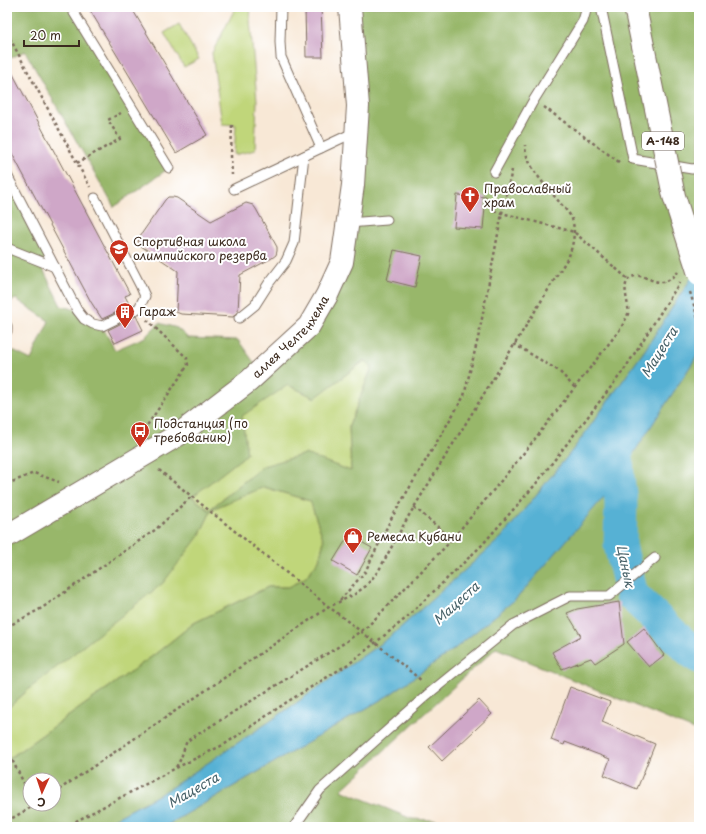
<svg xmlns="http://www.w3.org/2000/svg" width="706" height="834" font-family="'Playpen Sans',sans-serif">
<rect width="100%" height="100%" fill="#fff"/>
<filter id="ink" filterUnits="userSpaceOnUse"><feTurbulence type="fractalNoise" baseFrequency=".025" numOctaves="2"/><feDisplacementMap in="SourceGraphic" scale="8" xChannelSelector="R" yChannelSelector="G"/><feConvolveMatrix kernelMatrix="1 2 1 2 8 2 1 2 1" color-interpolation-filters="sRGB"/></filter>
<filter id="wash" filterUnits="userSpaceOnUse"><feTurbulence type="fractalNoise" baseFrequency=".012" numOctaves="4" result="noise"/><feDisplacementMap in="SourceGraphic" scale="16" xChannelSelector="R" yChannelSelector="G"/><feGaussianBlur stdDeviation="0.9" result="paint"/><feColorMatrix in="noise" values="0 0 0 0 0 0 0 0 0 0 0 0 0 0 0 0 0 1.4 0 .05"/><feComposite in="paint" operator="in"/></filter>
<g filter="url(#wash)">
<rect width="100%" height="100%" fill="#f8e8d6"/>
<g fill="#c0d67a" stroke="#7e804c">
<polygon points="236,7 251,7 250,20 257,101 255,150 234,155 236,125 222,124 212,53"/>
<polygon points="179,24 199,59 184,67 164,33"/>
<polygon points="366,360 372,367 349,426 351,472 263,466 209,510 192,496 247,454 241,416 288,384 315,397"/>
<polygon points="264,487 310,501 324,541 319,560 306,577 289,587 268,587 194,623 154,655 7,760 7,709 199,536 212,509"/>
</g>
<g fill="#98b76a" stroke="#6a7044" fill-rule="evenodd">
<polygon points="7,7 74,7 169,168 114,207 25,51 7,60"/>
<path d="M350 7H699V266L645 350 575 447 502 537 390 637 275 718 166 791 99 827H7V760L154 655 194 623 268 587H289L306 577 319 560 324 541 310 501 264 487 212 509 199 536 163 583 29 689 7 709V343L11 350 31 360 49 321 16 299 7 303V281L12 277 7 258V175L55 267 39 261 61 306 77 310 102 326 115 350 145 337 159 323 177 328 188 338 238 340 260 371 309 326 347 223ZM365 360 372 367 349 426 351 471 305 454 263 466 209 510 192 497 247 454 242 416 288 385 315 398ZM30 780H54V804H30Z"/>
<polygon points="699,353 699,732 496,648 341,790 412,819 468,822 479,827 164,827 389,695 453,650 517,598 608,491"/>
</g>
<polygon fill="#56b1d4" stroke="#486e79" points="699,266 699,353 609,491 517,598 453,650 389,695 164,827 99,827 166,791 275,718 390,637 502,537 575,447 645,350"/>
<g fill="none" stroke-linecap="round" stroke-linejoin="round">
<polyline stroke="#56b1d4" stroke-width="33" points="616,432 618,477 621,502 620,545 632,595 694,654 699,657"/>
</g>
<g id="blocks">
<g fill="#cfa7c8">
<polygon points="88,7 131,7 207,135 176,153"/>
<polygon points="305,7 321,7 323,57 306,57"/>
<polygon points="7,63 130,294 125,296 130,306 102,319 91,302 7,144"/>
<polygon points="457,195 486,197 483,229 454,227"/>
<polygon points="168,197 173,197 177,198 211,221 246,203 253,205 256,209 277,247 277,251 276,255 272,258 240,275 238,311 233,317 181,314 176,312 178,271 141,246 138,241 140,236 165,200"/>
<polygon points="394,250 422,256 415,287 387,280"/>
<polygon points="136,316 143,330 115,343 108,330"/>
<polygon points="349,535 372,548 357,575 333,561"/>
<polygon points="619,602 624,644 595,663 591,658 562,669 552,652 581,636 567,613 577,609"/>
<polygon points="644,628 664,655 649,667 627,642"/>
<polygon points="570,687 610,702 602,722 655,744 637,789 604,775 610,759 565,742 564,745 551,740"/>
<polygon points="479,700 492,714 442,761 429,747"/>
</g>
</g>
</g>
<g filter="url(#ink)">
<use href="#blocks" fill-opacity="0" stroke="#7d6c5e" stroke-width="1"/>
<g fill="none" stroke-linecap="round" stroke-linejoin="round">
<g stroke="#7d6c5e" stroke-width="11">
<g id="service">
<polyline points="74,7 74,13 169,168"/>
<polyline points="281,7 280,42 281,57 321,148"/>
<polyline points="601,7 633,159 692,169 699,168"/>
<polyline points="494,172 532,103 583,21 587,7"/>
<polyline points="7,175 77,310 84,319 93,324 102,326 139,308 145,296 140,285 95,198"/>
<polyline points="234,189 304,156"/>
<polyline points="348,223 387,220"/>
<polyline points="7,248 55,267"/>
<polyline points="239,318 255,305 269,283 286,261 294,243 304,156 355,132"/>
<polyline points="7,326 7,331"/>
<polyline points="294,827 320,790 427,695 513,625 570,596 609,596 655,558"/>
</g>
</g>
<g stroke="#7d6c5e" stroke-width="24">
<g id="secondary">
<path id="s1" d="M7 536 178 435 249 381 309 326 327 295 342 262 353 185 358 106 350 7"/>
</g>
</g>
<g stroke="#7d6c5e" stroke-width="2.5" stroke-dasharray="3 3" stroke-linecap="butt">
<polyline points="7,33 90,187"/>
<polyline points="544,107 619,162"/>
<polyline points="232,125 231,156 232,175"/>
<polyline points="77,163 120,139 108,120 121,113"/>
<polyline points="494,211 574,232 628,279"/>
<polyline points="514,344 559,371 575,388"/>
<polyline points="144,430 188,365 187,358 146,319"/>
<polyline points="159,470 329,607 367,636"/>
<polyline points="7,484 34,473 59,482"/>
<polyline points="414,507 452,539"/>
<polyline points="340,600 365,572 391,519 464,396 479,334 502,213 512,170"/>
<polyline points="7,627 42,608 155,530 192,496"/>
<polyline points="7,750 30,795"/>
<path d="M176 767C182 759 183 750 187 741L341 645 368 626 447 545 487 498 527 449 621 328C623 324 626 319 628 314 630 304 620 285 630 278 646 268 658 296 678 272"/>
<path d="M54 793 329 607 355 594 366 586 379 570 408 517 569 256C573 244 576 232 572 219 570 214 565 209 561 204 548 188 525 166 525 145"/>
<polyline points="7,821 37,804"/>
<polyline points="65,827 176,768 225,744 287,702 350,663 405,619 481,546 535,485 624,370 680,282"/>
</g>
<use href="#service" stroke="#fff" stroke-width="9"/>
<use href="#secondary" stroke="#fff" stroke-width="22"/>
<g stroke="#7d6c5e" stroke-width="24" stroke-linecap="butt">
<polyline id="trunk-bridge" points="635,7 674,196 699,274"/>
</g>
<g stroke="#7d6c5e" stroke-width="2.5" stroke-dasharray="3 3" stroke-linecap="butt">
<polyline points="690,292 699,322"/>
<polyline points="367,636 422,681"/>
</g>
<use href="#trunk-bridge" stroke="#fff" stroke-width="22"/>
</g>
</g>
<defs>
<g id="church-pin" transform="scale(1)"><path d="M0 17L-7.5 6A9.5 9.5 0 1 1 7.5 6Z" fill="#c8321e" stroke="#fff"/><path d="M-1.2-6h2.4v3.5h3.3v2.4h-3.3V6h-2.4V-.1h-3.3v-2.4h3.3Z" fill="#fff"/></g>
<g id="school-pin" transform="scale(1)"><path d="M0 17L-7.5 6A9.5 9.5 0 1 1 7.5 6Z" fill="#c8321e" stroke="#fff"/><path d="M0-5L7-2L0 1L-7-2ZM-4 1L0 2.5L4 1V4Q0 6-4 4Z" fill="#fff"/></g>
<g id="building-pin" transform="scale(1)"><path d="M0 17L-7.5 6A9.5 9.5 0 1 1 7.5 6Z" fill="#c8321e" stroke="#fff"/><path d="M-4-6H4V6H1V3H-1V6H-4ZM-2.5-4.3h1.7v1.8h-1.7ZM.8-4.3h1.7v1.8H.8ZM-2.5-1h1.7V.8h-1.7ZM.8-1h1.7V.8H.8Z" fill="#fff"/></g>
<g id="bus-pin" transform="scale(1)"><path d="M0 17L-7.5 6A9.5 9.5 0 1 1 7.5 6Z" fill="#c8321e" stroke="#fff"/><path d="M-5-6H5V4H4V6H2V4H-2V6H-4V4H-5ZM-3.5-4V0h7V-4ZM-3.5 1.2v1.5H-2V1.2ZM2 1.2v1.5H3.5V1.2Z" fill="#fff"/></g>
<g id="shop-pin" transform="scale(1)"><path d="M0 17L-7.5 6A9.5 9.5 0 1 1 7.5 6Z" fill="#c8321e" stroke="#fff"/><path d="M-5-2.5h2.3a2.7 3.5 0 0 1 5.4 0H5L5.5 6h-11ZM-1.5-2.5h3a1.5 2.3 0 0 0-3 0Z" fill="#fff"/></g>
</defs>
<g fill-rule="evenodd">
<use href="#church-pin" x="470" y="196"/>
<use href="#school-pin" x="119" y="249"/>
<use href="#building-pin" x="125" y="312"/>
<use href="#bus-pin" x="140" y="431"/>
<use href="#shop-pin" x="353" y="537"/>
</g>
<g text-anchor="middle" stroke-width="4" stroke-linejoin="round" paint-order="stroke">
<rect fill="#fff" stroke="#766a62" stroke-width="1" x="642" y="132" width="42" height="18" rx="3"/>
<g font-size="11" font-weight="bold" fill="#3b2a1e">
<text x="663" y="145">А-148</text>
</g>
<g font-size="12" fill="#3b2a1e" stroke="#fff" text-anchor="start">
<text x="484" y="193">Православный<tspan x="484" dy="14">храм</tspan></text>
<text x="133" y="246">Спортивная школа<tspan x="133" dy="14">олимпийского резерва</tspan></text>
<text x="139" y="316">Гараж</text>
<text x="154" y="428">Подстанция (по<tspan x="154" dy="14">требованию)</tspan></text>
<text x="367" y="541">Ремесла Кубани</text>
</g>
<g font-size="12" fill="#3b2a1e" stroke="#fff">
<text dy="4" stroke="none"><textPath href="#s1" startOffset="349">аллея Челтенхема</textPath></text>
</g>
<g font-size="13" font-style="italic" fill="#466067" stroke="#fff">
<text transform="translate(659 352) rotate(-58)" y="5">Мацеста</text>
<text transform="translate(626 566) rotate(78)" y="5">Цанык</text>
<text transform="translate(456 603) rotate(-42)" y="5">Мацеста</text>
<text transform="translate(193 790) rotate(-30)" y="5">Мацеста</text>
</g>
</g>
<rect width="706" height="834" fill="none" stroke="#fff" stroke-width="24"/>
<g transform="translate(42 792) rotate(183)"><circle r="19" fill="#ffffff" stroke="#b1aaa5"/>
<path d="M0-3L7 15L0 10L-7 15Z" fill="#c8321e"/>
<text y="-6" font-size="11" font-weight="bold" text-anchor="middle" fill="#3b2a1e">С</text>
</g>
<path d="M24 40v6h55v-6" fill="none" stroke="#3b2a1e" stroke-width="2"/>
<text x="30" y="40" font-size="12" fill="#3b2a1e" stroke="#ffffff" stroke-width="3" paint-order="stroke">20 m</text>
</svg>
